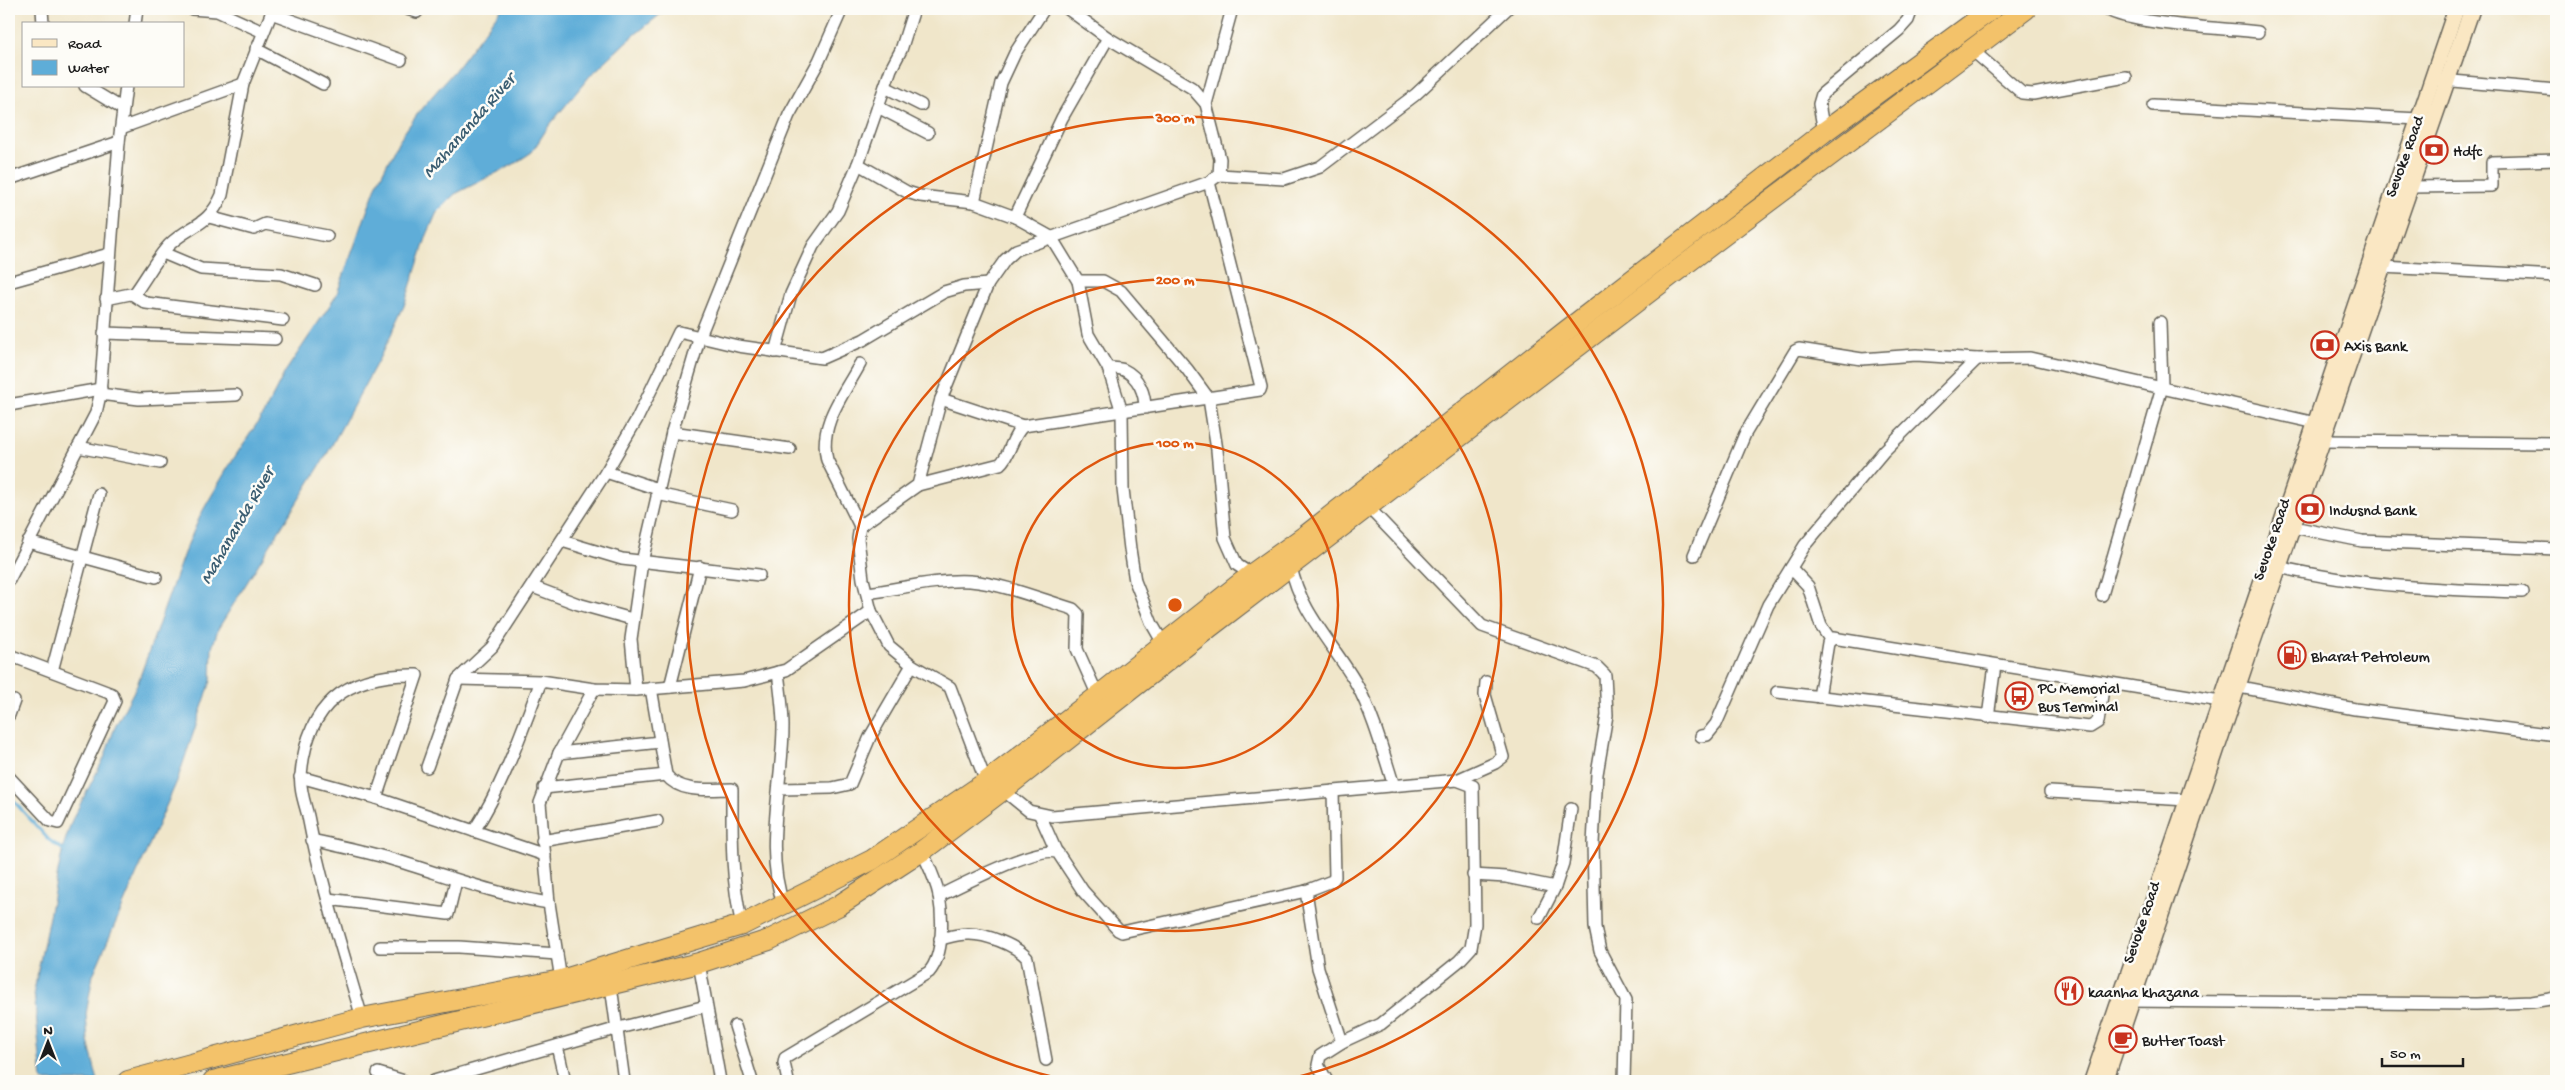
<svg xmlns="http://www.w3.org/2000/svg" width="2565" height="1090" font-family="'Gochi Hand',sans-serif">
<rect width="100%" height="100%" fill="#fdfcf7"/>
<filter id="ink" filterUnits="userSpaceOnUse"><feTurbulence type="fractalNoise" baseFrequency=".02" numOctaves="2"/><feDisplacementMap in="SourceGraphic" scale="10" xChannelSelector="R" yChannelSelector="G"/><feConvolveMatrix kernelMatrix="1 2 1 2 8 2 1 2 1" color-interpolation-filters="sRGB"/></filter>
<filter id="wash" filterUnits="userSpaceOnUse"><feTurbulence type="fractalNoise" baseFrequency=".0096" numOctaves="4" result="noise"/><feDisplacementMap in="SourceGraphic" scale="20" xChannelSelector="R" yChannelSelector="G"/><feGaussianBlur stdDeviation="1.12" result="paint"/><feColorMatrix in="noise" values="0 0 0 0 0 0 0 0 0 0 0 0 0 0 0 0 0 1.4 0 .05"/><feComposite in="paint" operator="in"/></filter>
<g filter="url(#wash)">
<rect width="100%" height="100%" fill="#f0e6ca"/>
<polygon fill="#5eadd8" stroke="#3d647a" points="501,9 667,9 627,41 589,77 548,127 532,152 514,164 455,194 437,212 427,235 404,306 380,357 326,456 218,629 212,648 211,681 177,781 93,975 86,1014 88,1041 98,1081 42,1081 34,991 63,847 72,820 104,758 115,727 137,685 184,553 202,512 230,464 264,413 285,372 336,296 377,184 399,140 421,109 455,70"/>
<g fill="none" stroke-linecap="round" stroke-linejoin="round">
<polyline stroke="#5eadd8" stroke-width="3" points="9,796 49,840 65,851"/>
</g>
</g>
<g filter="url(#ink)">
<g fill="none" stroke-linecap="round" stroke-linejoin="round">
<g stroke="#666359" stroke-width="14">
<g id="street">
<polyline points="42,9 43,24"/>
<polyline points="192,9 217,11 263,32"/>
<polyline points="407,9 417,12"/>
<path d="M2106 9C2133 25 2223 28 2258 32"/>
<polyline points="271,13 401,60"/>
<polyline points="135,24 137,9"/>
<polyline points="256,49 323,84"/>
<polyline points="1972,50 2022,93 2033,94 2126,77"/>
<polyline points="2441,80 2556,90"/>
<polyline points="85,86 123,109"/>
<polyline points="885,87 921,105"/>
<polyline points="1206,104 1232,9"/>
<polyline points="2153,105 2419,119"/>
<polyline points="878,107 928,133"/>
<polyline points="121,128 243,84"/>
<polyline points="1824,132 1819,104 1822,94 1899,30 1908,20 1912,9"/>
<polyline points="858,164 907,192 920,196 974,202 1015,217 1051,237 1078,281 1088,334 1108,368 1122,412 1123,489 1130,549 1135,581 1152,624 1164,645"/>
<polyline points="1219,175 1284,179 1320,167 1415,95 1507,9"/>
<polyline points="9,179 119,142"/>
<polyline points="2411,187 2492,186 2492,162 2556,160"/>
<polyline points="974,202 1001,83 1015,53 1044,9"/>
<polyline points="209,217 254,229 265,224 327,236"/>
<polyline points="1015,217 1062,118 1108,38"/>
<polyline points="163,253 201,269 281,274 315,285"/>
<polyline points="2382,267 2556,276"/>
<polyline points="1078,281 1103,281 1121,291 1187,369 1209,399 1217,450 1225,538 1237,565 1254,576"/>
<polyline points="9,282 109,254"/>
<polyline points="132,294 146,303 283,320"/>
<path d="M106 299 135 293C146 278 156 259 169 245 191 224 208 227 222 195L243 84 273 9"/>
<polyline points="104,333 275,339"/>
<polyline points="775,352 791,294 813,246 838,211 858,164 891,69 901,50 914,9"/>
<path d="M1108 368C1113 368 1120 368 1124 370 1139 377 1145 394 1145 408"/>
<polyline points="100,394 139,399 236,395"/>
<polyline points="941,399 1023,426"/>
<polyline points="9,405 101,389"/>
<polyline points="672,432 790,449"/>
<polyline points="2322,441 2556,443"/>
<polyline points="78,447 160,463"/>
<polyline points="606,472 658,489"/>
<path d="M918 485 1000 464C1010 456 1011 437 1023 426L1260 390 1261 387 1209 182"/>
<polyline points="657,494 732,510"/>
<polyline points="1368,507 1482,626 1597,667 1605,675 1607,715 1597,774 1593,843 1595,927 1600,951 1626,1000 1624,1081"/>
<path d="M860 526 827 460C818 424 844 394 860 364"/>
<polyline points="2293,527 2362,541 2556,549"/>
<polyline points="562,541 622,559 759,575"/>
<polyline points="28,542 156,577"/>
<polyline points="1694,555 1745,434 1795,351 1799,349 1862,359 1916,355 1977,359 2030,358 2316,423"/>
<path d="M1291 566C1299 611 1335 646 1357 685 1374 717 1383 752 1394 786"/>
<path d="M2279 567C2358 586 2441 590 2522 592"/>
<polyline points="1791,568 1808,586 1821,626 1830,639"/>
<polyline points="9,580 96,413 100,395 119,142 126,86"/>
<polyline points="533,587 578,604 632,619"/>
<path d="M867 593C900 589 936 579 970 581 1004 584 1040 599 1073 609L1078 614 1077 649 1098 696"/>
<polyline points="2102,595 2162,387 2160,322"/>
<polyline points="9,655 112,694 115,701 58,823 50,821 9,777"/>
<polyline points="52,671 99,494"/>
<path d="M778 672C780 690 783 708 783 726 783 785 763 849 784 906"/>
<polyline points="458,679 541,681 594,689 636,690 744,681 786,670 871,611"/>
<polyline points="2229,685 2355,709 2556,735"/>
<polyline points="670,687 700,567"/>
<path d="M651 688 666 775C681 794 710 789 732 789 732 836 731 879 742 925"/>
<polyline points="636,690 631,639 642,562 672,432 700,336 789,115 819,61 842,9"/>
<polyline points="1777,692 2090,727 2098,722 2104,682 2220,701"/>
<polyline points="1819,697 1828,643 1833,638 2104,682"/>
<polyline points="9,715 14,701"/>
<polyline points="1988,717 1995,665"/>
<polyline points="1701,736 1707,735 1716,724 1768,605 1805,545 1884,451 1977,359"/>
<polyline points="559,753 660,742"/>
<polyline points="427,767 458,679 492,647 606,472 637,419 679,332 738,346 822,358 863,340 944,292 964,286 988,284"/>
<polyline points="300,777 376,798 545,855"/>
<polyline points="1457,780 1495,763 1503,757 1485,695 1486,682"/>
<polyline points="986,782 950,687 912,665 889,646 871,611 863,579 858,539 860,526 918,485 941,399 988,284 1005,260 1016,250 1209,182 1219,175 1220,159 1206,104 1192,88 1108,38 1068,9"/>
<polyline points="544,788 666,775"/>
<polyline points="779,789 832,788 850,784 870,737 912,665"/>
<polyline points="1003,790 1029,811 1052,816 1457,780 1473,786 1475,924 1471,948 1459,961 1381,1024 1342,1042 1320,1056 1318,1065 1327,1081"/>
<polyline points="2050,792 2187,800"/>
<polyline points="1040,815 1056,851"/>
<path d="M474 831C504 784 521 733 541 681"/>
<path d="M312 840C338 846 365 851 391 859 445 875 493 894 549 903"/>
<polyline points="542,841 657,821"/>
<polyline points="1473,875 1506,877 1555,887 1539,918"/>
<polyline points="1555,887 1563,863 1571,809"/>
<polyline points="1306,891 1318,968 1342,1042"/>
<path d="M939 896C959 886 1041 844 1058 853L1083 891 1118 930 1122 932 1306 891 1332 881 1335 877 1333 791"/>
<polyline points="328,899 448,914 456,881"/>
<path d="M940 939C949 937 958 934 967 934 984 933 1016 945 1027 958L1046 1060"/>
<polyline points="380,947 459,947 557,954"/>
<polyline points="699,963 720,1081"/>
<polyline points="561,980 549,903 540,803 559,753 594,689"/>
<polyline points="611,986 624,1081"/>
<polyline points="2126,1001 2476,1004 2532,1002 2556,998"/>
<path d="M362 1018C343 951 321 885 308 816 305 804 299 788 301 775 307 704 347 673 417 675L376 798"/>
<polyline points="735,1026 752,1081"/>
<polyline points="557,1046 565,1081"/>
<polyline points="378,1073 404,1081"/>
<polyline points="434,1081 615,1029 706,1006"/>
<path d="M788 1081 784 1063 785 1058 929 972C944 955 943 917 939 895 936 880 928 865 922 851"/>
</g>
</g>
<g stroke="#666359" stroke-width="18">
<g id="secondary">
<polyline points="2092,1081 2456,9"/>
<polyline points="2105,1081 2252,644 2472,9"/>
</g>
</g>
<g stroke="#666359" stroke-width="22">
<g id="highway">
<polyline points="128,1081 362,1018 561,980 742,925 872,860 986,782 1098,696 1252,574 1305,536 1566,331 1824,132 1992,9"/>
<polyline points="213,1081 699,963 769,940 838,906 922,851 1003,790 1210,627 1712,244 2026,9"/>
</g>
</g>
<use href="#street" stroke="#fff" stroke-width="11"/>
<use href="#secondary" stroke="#fae7c3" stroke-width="15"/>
<use href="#highway" stroke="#f3c26a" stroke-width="20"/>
</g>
</g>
<g fill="none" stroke="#de560d" stroke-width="2.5">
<circle cx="1175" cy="605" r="163"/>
<circle cx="1175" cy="605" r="326"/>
<path d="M1065 1080A488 488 0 1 1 1285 1080"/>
</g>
<defs>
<g id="bank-ring" transform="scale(1.4375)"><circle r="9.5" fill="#fdfcf7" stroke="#c8321e" stroke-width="1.5"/><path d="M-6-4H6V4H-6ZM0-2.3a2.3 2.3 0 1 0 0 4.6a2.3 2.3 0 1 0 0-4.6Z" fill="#c8321e"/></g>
<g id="fuel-ring" transform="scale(1.4375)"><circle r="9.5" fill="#fdfcf7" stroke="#c8321e" stroke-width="1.5"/><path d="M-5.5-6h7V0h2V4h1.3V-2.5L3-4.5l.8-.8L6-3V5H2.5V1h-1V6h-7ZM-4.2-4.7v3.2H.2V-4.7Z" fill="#c8321e"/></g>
<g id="bus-ring" transform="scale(1.4375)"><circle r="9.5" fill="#fdfcf7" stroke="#c8321e" stroke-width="1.5"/><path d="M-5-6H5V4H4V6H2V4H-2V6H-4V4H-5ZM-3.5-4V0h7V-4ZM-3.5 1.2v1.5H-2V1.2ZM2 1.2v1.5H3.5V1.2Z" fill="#c8321e"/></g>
<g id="restaurant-ring" transform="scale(1.4375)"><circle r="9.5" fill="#fdfcf7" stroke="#c8321e" stroke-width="1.5"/><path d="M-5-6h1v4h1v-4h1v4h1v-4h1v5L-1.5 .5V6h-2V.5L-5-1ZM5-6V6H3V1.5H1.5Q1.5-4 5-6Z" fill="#c8321e"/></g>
<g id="cafe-ring" transform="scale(1.4375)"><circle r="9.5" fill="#fdfcf7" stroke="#c8321e" stroke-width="1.5"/><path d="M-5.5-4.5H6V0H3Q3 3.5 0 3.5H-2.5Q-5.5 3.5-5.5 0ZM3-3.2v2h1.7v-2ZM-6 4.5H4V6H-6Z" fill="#c8321e"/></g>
</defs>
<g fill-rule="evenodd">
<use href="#bank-ring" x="2434" y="150"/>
<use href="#bank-ring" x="2325" y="345"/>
<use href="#bank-ring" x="2310" y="509"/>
<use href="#fuel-ring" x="2292" y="655"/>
<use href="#bus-ring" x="2019" y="696"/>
<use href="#restaurant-ring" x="2069" y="991"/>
<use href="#cafe-ring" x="2123" y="1039"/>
</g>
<g text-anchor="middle" stroke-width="5" stroke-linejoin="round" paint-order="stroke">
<g font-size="16" fill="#1c1c1c" stroke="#fdfcf7" text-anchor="start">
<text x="2453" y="156">Hdfc</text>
<text x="2344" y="351">Axis Bank</text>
<text x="2329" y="515">Indusnd Bank</text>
<text x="2311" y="661">Bharat Petroleum</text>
<text x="2038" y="693">PC Memorial<tspan x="2038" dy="18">Bus Terminal</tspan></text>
<text x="2088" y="997">kaanha khazana</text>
<text x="2142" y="1045">Butter Toast</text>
</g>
<g font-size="16" fill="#1c1c1c" stroke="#fdfcf7">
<text transform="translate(2403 156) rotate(-70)" y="6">Sevoke Road</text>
<text transform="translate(2270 539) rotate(-71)" y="6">Sevoke Road</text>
<text transform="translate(2140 922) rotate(-71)" y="6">Sevoke Road</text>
</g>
<g font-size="18" font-style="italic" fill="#3a5d71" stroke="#fdfcf7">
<text transform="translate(468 125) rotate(-49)" y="6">Mahananda River</text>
<text transform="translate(236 525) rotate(-60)" y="6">Mahananda River</text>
</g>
</g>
<circle cx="1175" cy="605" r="8" fill="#de560d" stroke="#fdfcf7" stroke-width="2.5"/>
<g font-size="15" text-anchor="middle" font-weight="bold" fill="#de560d" stroke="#fdfcf7" stroke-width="5" stroke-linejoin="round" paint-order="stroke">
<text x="1175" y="122">300 m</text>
<text x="1175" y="284">200 m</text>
<text x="1175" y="447">100 m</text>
</g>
<rect width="2565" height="1090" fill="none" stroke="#fdfcf7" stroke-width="30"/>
<rect x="22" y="22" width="162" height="65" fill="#fdfcf7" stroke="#a3a29f"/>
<rect x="32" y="39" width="25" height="8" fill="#fae7c3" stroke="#a3a29f"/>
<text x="68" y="48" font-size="15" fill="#1c1c1c">Road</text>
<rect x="32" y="60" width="25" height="15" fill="#5eadd8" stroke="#a3a29f"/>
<text x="68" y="72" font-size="15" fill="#1c1c1c">Water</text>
<g transform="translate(48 1042)" stroke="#fdfcf7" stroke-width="4" paint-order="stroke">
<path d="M0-4L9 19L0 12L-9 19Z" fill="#1c1c1c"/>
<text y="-8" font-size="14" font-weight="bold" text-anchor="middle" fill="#1c1c1c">N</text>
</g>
<path d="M2382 1058v8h81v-8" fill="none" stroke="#1c1c1c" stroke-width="2.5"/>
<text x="2390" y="1058" font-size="15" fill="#1c1c1c" stroke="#fdfcf7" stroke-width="4" paint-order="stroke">50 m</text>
</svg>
